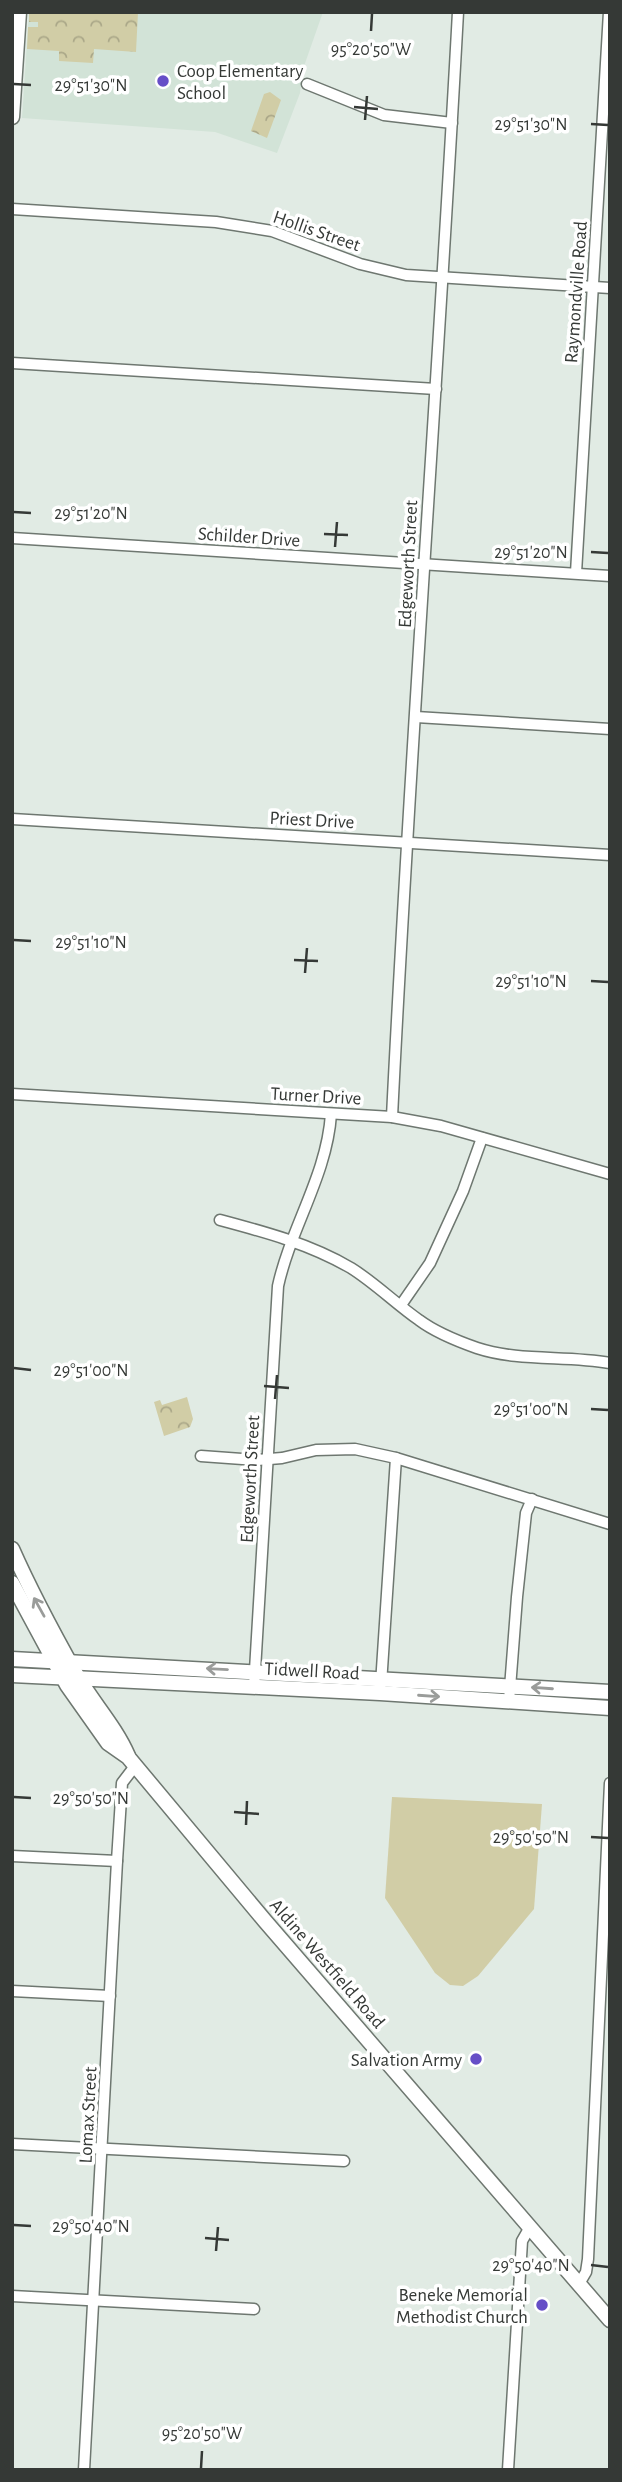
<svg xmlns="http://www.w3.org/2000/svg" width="622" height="2482" font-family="'Alegreya Sans',sans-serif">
<defs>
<pattern id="park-crowns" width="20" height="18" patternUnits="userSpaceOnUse" patternTransform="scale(1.75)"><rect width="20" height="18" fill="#d1cda6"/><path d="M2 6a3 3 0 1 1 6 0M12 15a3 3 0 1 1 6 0" fill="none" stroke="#aaa788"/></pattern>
</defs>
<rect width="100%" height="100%" fill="#e1ebe4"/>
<polygon fill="#d2e3d7" points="29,12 323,12 303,69 300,93 277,153 215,132 22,118"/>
<g fill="url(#park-crowns)">
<polygon points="29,12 138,12 136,52 94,49 93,63 59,61 59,51 27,49 28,27 38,27 38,22 29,22"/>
<polygon points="270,92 281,100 267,138 251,131 264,94"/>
<polygon points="187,1397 193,1419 190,1427 164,1436 154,1402 160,1400 162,1405"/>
</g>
<polygon fill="#d1cda6" points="392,1797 542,1804 534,1909 478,1976 463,1986 450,1985 435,1973 385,1898"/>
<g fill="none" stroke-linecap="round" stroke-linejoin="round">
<g stroke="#6e7770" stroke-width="13">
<g id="street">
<polyline points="307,84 384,115 452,123"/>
<polyline points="12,209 216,222 272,231 360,264 406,275 610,288"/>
<polyline points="12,363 436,389"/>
<polyline points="12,538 610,576"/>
<polyline points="576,573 609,12"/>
<polyline points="416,717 610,729"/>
<polyline points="12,819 610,855"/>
<polyline points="12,1094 392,1117 441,1126 610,1174"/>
<path d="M392 1117C410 749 438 381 458 12"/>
<path d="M220 1220C265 1232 310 1244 351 1268 375 1283 396 1304 419 1320 435 1332 457 1341 477 1348 520 1362 565 1355 610 1363"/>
<polyline points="401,1305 430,1263 463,1191 482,1138"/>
<polyline points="201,1456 257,1460 282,1458 316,1450 355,1449 396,1458 610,1524"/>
<polyline points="381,1684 396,1458"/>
<path d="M254 1687 278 1286C291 1227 327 1175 331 1114"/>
<polyline points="509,1701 517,1597 526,1513 532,1499"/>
<polyline points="12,1856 117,1861"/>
<polyline points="12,1991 110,1996"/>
<polyline points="12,2144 344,2161"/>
<polyline points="579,2284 586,2272 588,2259 610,1783"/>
<polyline points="12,2296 254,2309"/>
<polyline points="84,2470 117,1861 122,1783 135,1766"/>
<polyline points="508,2470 522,2241 530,2227"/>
</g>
</g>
<g stroke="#6e7770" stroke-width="17">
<g id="secondary">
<polyline points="12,117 19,12"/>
<path d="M12 1549C31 1592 53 1633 76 1674 92 1702 115 1726 128 1756"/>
<polyline points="12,1583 67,1685 108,1743 128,1757 265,1921 610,2320"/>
<polyline points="12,1659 610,1692"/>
<polyline points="12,1675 380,1693 610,1708"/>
</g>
</g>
<use href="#street" stroke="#fff" stroke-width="10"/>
<use href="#secondary" stroke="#fff" stroke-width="14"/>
</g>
<defs><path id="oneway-shaft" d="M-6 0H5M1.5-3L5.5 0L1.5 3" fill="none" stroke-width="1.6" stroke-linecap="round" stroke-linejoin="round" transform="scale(1.75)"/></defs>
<g stroke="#9a9c9a">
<use href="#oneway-shaft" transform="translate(39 1607) rotate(-119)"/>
<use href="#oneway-shaft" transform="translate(217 1669) rotate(-177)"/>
<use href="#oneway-shaft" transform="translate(542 1688) rotate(-176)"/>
<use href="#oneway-shaft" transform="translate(429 1696) rotate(4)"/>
</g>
<path fill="none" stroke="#353936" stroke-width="2.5" d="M371 31 372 14M14 84 31 85M354 107 378 109M365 120 367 96M591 124 608 125M14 512 31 513M324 534 348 535M335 547 337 522M591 552 608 553M14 940 31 941M294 960 318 961M305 973 307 948M591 981 608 982M14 1368 31 1370M264 1386 289 1388M275 1399 277 1375M591 1409 608 1410M14 1797 31 1798M234 1812 259 1814M246 1825 247 1801M591 1837 608 1838M14 2225 31 2226M205 2238 229 2240M216 2251 218 2227M591 2265 608 2267M201 2468 202 2451"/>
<g fill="#664ec7" stroke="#fff" stroke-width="2.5">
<circle cx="163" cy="81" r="7"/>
<circle cx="476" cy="2059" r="7"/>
<circle cx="542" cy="2305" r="7"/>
</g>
<g text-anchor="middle" stroke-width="7" stroke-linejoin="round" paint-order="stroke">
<g font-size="19" fill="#353936" stroke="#fff" text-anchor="end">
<text x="177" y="77" text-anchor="start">Coop Elementary<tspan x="177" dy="22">School</tspan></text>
<text x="462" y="2066">Salvation Army</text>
<text x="528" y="2301">Beneke Memorial<tspan x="528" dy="22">Methodist Church</tspan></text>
</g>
<g font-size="19" fill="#353936" stroke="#fff">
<text transform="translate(317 230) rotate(19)" y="7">Hollis Street</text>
<text transform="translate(575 292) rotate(-86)" y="7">Raymondville Road</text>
<text transform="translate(249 536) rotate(4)" y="7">Schilder Drive</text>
<text transform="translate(407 564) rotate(-87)" y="7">Edgeworth Street</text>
<text transform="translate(312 819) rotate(3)" y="7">Priest Drive</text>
<text transform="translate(316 1095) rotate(3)" y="7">Turner Drive</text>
<text transform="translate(249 1479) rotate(-87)" y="7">Edgeworth Street</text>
<text transform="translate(312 1670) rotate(3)" y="7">Tidwell Road</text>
<text transform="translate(328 1963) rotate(49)" y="7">Aldine Westfield Road</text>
<text transform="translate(87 2115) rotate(-87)" y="7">Lomax Street</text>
</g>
</g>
<g font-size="18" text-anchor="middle" fill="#353936" stroke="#fff" stroke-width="7" stroke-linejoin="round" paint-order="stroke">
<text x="371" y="55">95°20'50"W</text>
<text x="91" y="91">29°51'30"N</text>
<text x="531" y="130">29°51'30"N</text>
<text x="91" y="519">29°51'20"N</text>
<text x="531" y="558">29°51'20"N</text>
<text x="91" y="948">29°51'10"N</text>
<text x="531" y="987">29°51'10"N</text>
<text x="91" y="1376">29°51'00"N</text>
<text x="531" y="1415">29°51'00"N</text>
<text x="91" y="1804">29°50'50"N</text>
<text x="531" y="1843">29°50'50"N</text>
<text x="91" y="2232">29°50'40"N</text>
<text x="531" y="2271">29°50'40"N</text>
<text x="202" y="2439">95°20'50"W</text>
</g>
<rect width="622" height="2482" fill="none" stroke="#353936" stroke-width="28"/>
</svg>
